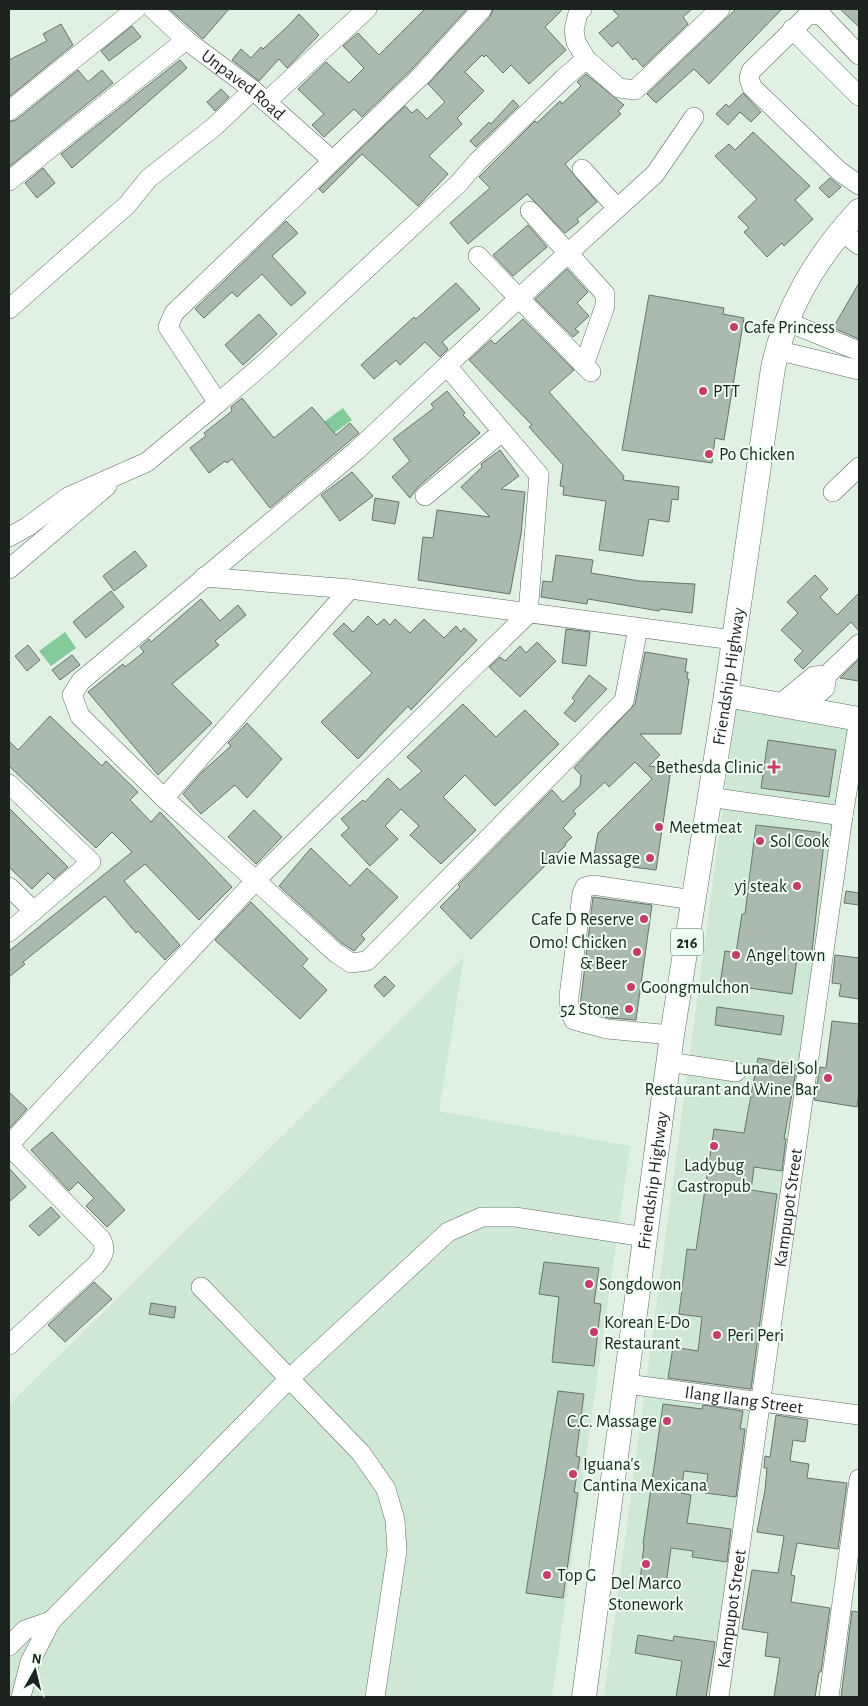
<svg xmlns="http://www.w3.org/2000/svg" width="868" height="1706" font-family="'Alegreya Sans',sans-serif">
<rect width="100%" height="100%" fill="#e0f1e4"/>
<g fill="#cfe7d5">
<polygon points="736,709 854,726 715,1697 604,1697"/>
<polygon points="464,957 439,1111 630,1146 552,1697 9,1697 9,1405"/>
</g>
<g fill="#83cb9a">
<polygon points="343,408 352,420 333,434 324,422"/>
<polygon points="65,632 76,648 51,666 39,651"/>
</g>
<g fill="#aabaae" stroke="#66756a">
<polygon points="169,9 229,9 203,39"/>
<polygon points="425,9 467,9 414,67 362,117 354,109 324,137 312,125 324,114 298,89 326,62 349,83 364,68 343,46 358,33 379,55"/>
<polygon points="493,9 563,9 545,27 566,50 529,84 511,65 503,73 486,55 484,57 482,55 465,72 484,91 457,118 462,124 429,156 448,174 418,206 362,154 323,193 319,189 405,106 412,113 417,109 427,119 445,102 428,84 490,17"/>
<polygon points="612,9 692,9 683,17 688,24 643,67 635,58 633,60 618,42 612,47 599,33 619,16"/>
<polygon points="736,9 782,9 709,84 694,69 656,103 647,94"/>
<polygon points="840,9 859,9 859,27"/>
<polygon points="299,14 319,35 287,68 279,59 259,81 232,60 241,49 251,58 261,47 263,49 288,26"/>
<polygon points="61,24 73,45 9,97 9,60 47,41 43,34"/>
<polygon points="132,26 141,37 109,61 101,51"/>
<polygon points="180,60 187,68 72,168 61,154"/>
<polygon points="78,70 88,82 102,70 113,83 9,167 9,122 16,120"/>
<polygon points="586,74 624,105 618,111 621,114 565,164 597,202 577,219 579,222 565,233 527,194 468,244 450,223 490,188 479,177 535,121 537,123 560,101 562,104 581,86 577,82"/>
<polygon points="221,89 229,97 215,111 207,102"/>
<polygon points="743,93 761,112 751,122 740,112 728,125 716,114 726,104 729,107"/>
<polygon points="513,100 519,106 476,147 470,141 489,122 491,124"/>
<polygon points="753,132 810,186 795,200 813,219 784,246 782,243 767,257 744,232 749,228 738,217 757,199 715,156 729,144 735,150"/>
<polygon points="43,168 55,183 37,198 25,183"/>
<polygon points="830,178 841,187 829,198 819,188"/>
<polygon points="286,221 298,233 272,256 306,293 291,306 262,274 237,297 232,292 204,318 195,309"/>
<polygon points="528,225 547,247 513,276 493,255"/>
<polygon points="567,269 588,292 577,303 589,316 575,329 579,332 573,337 535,299"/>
<polygon points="456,283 480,309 442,342 448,349 440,357 425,342 400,365 396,360 374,379 361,365 414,317 416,319"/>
<polygon points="859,283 859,339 833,328"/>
<polygon points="649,295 724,308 723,314 744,318 724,440 715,438 712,463 622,450"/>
<polygon points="259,314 277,334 243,365 225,345"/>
<polygon points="523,319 574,370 549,392 624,476 623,480 679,487 678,500 672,499 669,522 649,519 643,556 599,550 606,501 563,495 564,487 560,486 563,465 529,427 532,425 469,360 491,340 495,344"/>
<polygon points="447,391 465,413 463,415 480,433 418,487 410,498 392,477 410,461 393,439 434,408 431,404"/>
<polygon points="242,398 274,438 312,407 336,435 350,423 359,433 270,508 232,459 227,463 225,461 209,473 190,448 206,436 204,433 232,411 231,407"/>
<polygon points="500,450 519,476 501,489 525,492 521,534 510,594 418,580 423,537 433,538 437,510 490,517 461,487 482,467 481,464"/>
<polygon points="352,472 373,496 340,521 321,495"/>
<polygon points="375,498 399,502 395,524 372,520"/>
<polygon points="135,551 147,566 114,591 103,576"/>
<polygon points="556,555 593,560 591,573 640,581 695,584 692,613 660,609 659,611 588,599 587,604 541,597 543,581 552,582"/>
<polygon points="815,575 828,589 820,597 837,615 859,593 859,631 851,622 803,669 794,660 803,651 781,630 798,613 787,602"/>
<polygon points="111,591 124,607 86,638 73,622"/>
<polygon points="201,599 220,621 238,605 246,615 215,641 219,645 172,684 212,723 158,775 88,692 123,664 125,667 144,652 140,647 149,639 151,642"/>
<polygon points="368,616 377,625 384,619 390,625 395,619 410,633 424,619 444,638 456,626 461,632 464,628 477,640 411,710 408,706 358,759 321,722 372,673 333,634 344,623 353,632"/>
<polygon points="566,629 590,632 586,666 562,663"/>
<polygon points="537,642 556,661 520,697 489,667 500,657 505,661 520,646 526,653"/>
<polygon points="28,645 40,660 27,671 15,656"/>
<polygon points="645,652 687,659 685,672 688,672 687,679 689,679 681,734 640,734 660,755 649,766 671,769 656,870 593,862 598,833 652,779 635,762 609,787 605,782 573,811 576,814 563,828 572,837 565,844 566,845 471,939 440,907 460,887 458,885 552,790 563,802 580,786 581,775 574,768 635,704"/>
<polygon points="72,655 80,665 60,680 52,670"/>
<polygon points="859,659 859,681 840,678"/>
<polygon points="589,675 607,689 575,722 564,713 575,701 572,698"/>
<polygon points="463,704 496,737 525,710 559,744 495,806 465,775 443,797 476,830 441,864 410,835 419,826 401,809 385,826 398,839 370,866 341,835 349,828 341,819 363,800 365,802 388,778 400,790 422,771 407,757"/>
<polygon points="50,716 102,766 106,761 138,792 130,800 151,822 160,812 232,887 199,920 145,864 124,881 180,945 165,960 138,931 136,933 105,896 23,962 25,964 9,977 9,951 132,852 112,832 96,848 9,766 9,741 18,750"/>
<polygon points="247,723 282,759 247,798 235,785 201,814 183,794 202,772 231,746 228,743"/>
<polygon points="768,740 836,750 829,797 761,788"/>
<polygon points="9,808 68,867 54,879 48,873 32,889 9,867"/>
<polygon points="254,810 282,837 256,864 228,837"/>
<polygon points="756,825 825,833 811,960 797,958 792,994 720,984 725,951 736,953 742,914 745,914"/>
<polygon points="311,848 350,886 367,868 398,897 361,935 365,939 354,951 343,944 279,886"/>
<polygon points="846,891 859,893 859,905 844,903"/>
<polygon points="593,897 652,905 636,1020 609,1018 582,1010 580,1007"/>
<polygon points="251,902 308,959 302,966 327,990 300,1019 215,940"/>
<polygon points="835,955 859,958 859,999 839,996 841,984 832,983"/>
<polygon points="385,976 395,986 384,997 374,986"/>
<polygon points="717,1007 784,1016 781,1035 715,1025"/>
<polygon points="832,1021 859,1024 859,1091 857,1107 814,1100 820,1067 826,1068"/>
<polygon points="758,1058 797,1065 784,1139 786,1139 782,1171 754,1167 751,1190 777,1194 751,1389 668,1378 673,1347 698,1351 702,1317 679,1314 687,1249 696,1250 714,1129 744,1133"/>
<polygon points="9,1092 27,1109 9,1129"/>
<polygon points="52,1132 125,1210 107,1227 86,1206 94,1198 78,1182 69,1191 31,1150"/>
<polygon points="9,1168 26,1187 9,1202"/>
<polygon points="51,1207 60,1217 39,1236 29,1226"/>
<polygon points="544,1262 599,1268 594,1303 601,1304 594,1366 552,1362 559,1297 539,1294"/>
<polygon points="94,1282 112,1299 65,1342 48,1325"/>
<polygon points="151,1303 176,1307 174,1318 149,1314"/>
<polygon points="558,1391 584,1394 576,1456 580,1457 574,1492 578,1493 563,1598 526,1593"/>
<polygon points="663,1404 702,1409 703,1405 743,1411 740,1429 745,1429 736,1497 705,1493 708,1474 684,1471 681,1493 691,1495 687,1523 731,1529 727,1562 692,1557 693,1551 671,1548 666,1584 640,1581 644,1544 643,1544"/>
<polygon points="776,1415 808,1420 805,1442 793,1440 790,1461 809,1464 807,1478 847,1483 838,1549 797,1543 791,1575 795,1576 791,1602 830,1608 821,1672 819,1672 815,1697 774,1697 780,1658 765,1656 768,1633 742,1629 752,1570 778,1573 784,1536 757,1532 765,1490 767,1468 764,1468 765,1456 770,1457"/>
<polygon points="852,1611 859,1612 859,1697 841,1697"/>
<polygon points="638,1635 673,1641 674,1636 715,1642 706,1697 676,1697 682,1661 635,1653"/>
</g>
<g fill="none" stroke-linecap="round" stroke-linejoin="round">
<g stroke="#5d6c61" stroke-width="20">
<g id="minor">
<path id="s1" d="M153 9 186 40 253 90 324 153 331 162"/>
<polyline points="482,9 422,75 174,313 168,327 218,403 267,361 458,184 478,161 564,78 586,59"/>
<polyline points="582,9 578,13 574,30 576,42 586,59 619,88 635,90 720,9"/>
<polyline points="792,29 859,96"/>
<polyline points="859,55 823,17 817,14 808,15 751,71 749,78 752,87 839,171 859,185"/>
<polyline points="266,102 367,9"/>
<polyline points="9,111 136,9"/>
<polyline points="582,169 617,208"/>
<polyline points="9,181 186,40"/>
<polyline points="530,211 605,294 605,306 584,365"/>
<polyline points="841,231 859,245"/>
<polyline points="478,256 591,372"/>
<polyline points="9,309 127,205 149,178 214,127 253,90"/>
<polyline points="785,321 859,351"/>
<polyline points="776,350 859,370"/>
<polyline points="833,492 859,467"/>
<polyline points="425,496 502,432"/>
<polyline points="9,537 27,527 68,497 147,462 218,403"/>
<polyline points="9,569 107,486"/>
<polyline points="204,577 350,589 733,640"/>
<polyline points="638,628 624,701 367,961 351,963 336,953 164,798 80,716 72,695 81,681 356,451 519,298 655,174 694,117"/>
<polyline points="779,705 814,676 827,675 859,644"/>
<polyline points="800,709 825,688 827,675"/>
<polyline points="9,784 91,862 9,932"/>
<polyline points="709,797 843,816"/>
<polyline points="164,798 350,589"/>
<polyline points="9,887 34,911"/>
<polyline points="672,1035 607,1029 574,1020 569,1010 569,996 582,894 585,887 593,885 693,900"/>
<polyline points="668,1062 736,1072"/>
<polyline points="9,1145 256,880 528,614 539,475 447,366"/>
<path d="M9 1146 101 1239C107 1250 103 1256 96 1265L9 1345"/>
<polyline points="201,1287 361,1453 386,1489 395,1520 397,1551 375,1697"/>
<path id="s2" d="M627 1384 859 1415"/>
<polyline points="9,1646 25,1630 51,1621"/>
<polyline points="21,1697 30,1662 51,1621 289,1379 448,1232 482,1217 515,1217 645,1237"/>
<path id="s3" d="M719 1697 843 816 859 719"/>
<polyline points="829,1697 859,1479"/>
</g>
</g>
<g stroke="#5d6c61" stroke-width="25">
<g id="major">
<polyline points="726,695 859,719"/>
<path id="s4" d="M584 1697 672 1035 726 695 773 368C785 309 818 255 859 211"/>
</g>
</g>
<use href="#minor" stroke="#fff" stroke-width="19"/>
<use href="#major" stroke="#fff" stroke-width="24"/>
</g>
<g fill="#c83b6c" stroke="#edfef2" stroke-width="2">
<circle cx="734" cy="327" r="5"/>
<circle cx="703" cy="391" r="5"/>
<circle cx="709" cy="454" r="5"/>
<path d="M771.5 759.5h5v5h5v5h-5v5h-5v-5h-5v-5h5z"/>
<circle cx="659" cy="827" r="5"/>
<circle cx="760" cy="841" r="5"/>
<circle cx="650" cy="858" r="5"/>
<circle cx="797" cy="886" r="5"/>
<circle cx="644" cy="919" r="5"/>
<circle cx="637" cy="952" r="5"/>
<circle cx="736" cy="955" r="5"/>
<circle cx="631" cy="987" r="5"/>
<circle cx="629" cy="1009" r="5"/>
<circle cx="828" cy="1078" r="5"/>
<circle cx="714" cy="1146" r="5"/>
<circle cx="589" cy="1284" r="5"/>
<circle cx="594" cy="1332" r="5"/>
<circle cx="717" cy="1335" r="5"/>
<circle cx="667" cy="1421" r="5"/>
<circle cx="573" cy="1474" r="5"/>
<circle cx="646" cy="1564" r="5"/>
<circle cx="547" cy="1575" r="5"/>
</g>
<g text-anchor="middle" stroke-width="4" stroke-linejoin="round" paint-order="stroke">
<rect fill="#edfef2" stroke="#5b655e" stroke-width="1" x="671" y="928.5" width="32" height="27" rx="4"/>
<g font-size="16" font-weight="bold" fill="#1d231f">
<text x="687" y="948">216</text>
</g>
<g font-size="18" fill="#1d231f" stroke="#edfef2">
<text dy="6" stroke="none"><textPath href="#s1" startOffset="118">Unpaved Road</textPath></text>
<text dy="6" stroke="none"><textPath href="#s4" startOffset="1031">Friendship Highway</textPath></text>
<text dy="6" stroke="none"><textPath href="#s4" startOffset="521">Friendship Highway</textPath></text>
<text dy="6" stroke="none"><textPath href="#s3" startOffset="494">Kampupot Street</textPath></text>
<text dy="6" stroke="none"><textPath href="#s2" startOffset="118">Ilang Ilang Street</textPath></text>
<text dy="6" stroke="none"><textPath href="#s3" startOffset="89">Kampupot Street</textPath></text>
</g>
<g font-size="18" fill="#1d231f" stroke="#edfef2" text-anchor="start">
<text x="744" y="333">Cafe Princess</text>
<text x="713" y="397">PTT</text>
<text x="719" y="460">Po Chicken</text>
<text x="763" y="773" text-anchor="end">Bethesda Clinic</text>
<text x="669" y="833">Meetmeat</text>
<text x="770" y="847">Sol Cook</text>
<text x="640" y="864" text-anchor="end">Lavie Massage</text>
<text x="787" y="892" text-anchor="end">yj steak</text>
<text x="634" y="925" text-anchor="end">Cafe D Reserve</text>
<text x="627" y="948" text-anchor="end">Omo! Chicken<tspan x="627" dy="21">&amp; Beer</tspan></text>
<text x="746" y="961">Angel town</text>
<text x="641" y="993">Goongmulchon</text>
<text x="619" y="1015" text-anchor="end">52 Stone</text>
<text x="818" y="1074" text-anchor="end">Luna del Sol<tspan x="818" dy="21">Restaurant and Wine Bar</tspan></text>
<text x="714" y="1171" text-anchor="middle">Ladybug<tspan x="714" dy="21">Gastropub</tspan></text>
<text x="599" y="1290">Songdowon</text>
<text x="604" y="1328">Korean E-Do<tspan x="604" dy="21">Restaurant</tspan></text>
<text x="727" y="1341">Peri Peri</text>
<text x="657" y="1427" text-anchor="end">C.C. Massage</text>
<text x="583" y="1470">Iguana's<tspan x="583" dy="21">Cantina Mexicana</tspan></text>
<text x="557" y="1581">Top G</text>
<text x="646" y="1589" text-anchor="middle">Del Marco<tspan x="646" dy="21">Stonework</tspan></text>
</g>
</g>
<rect width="868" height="1706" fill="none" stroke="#1d231f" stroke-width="20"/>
<g transform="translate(35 1671) rotate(8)" stroke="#edfef2" stroke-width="4" paint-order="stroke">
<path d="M0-4L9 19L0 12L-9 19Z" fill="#1d231f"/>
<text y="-8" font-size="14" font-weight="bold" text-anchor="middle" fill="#1d231f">N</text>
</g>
</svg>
